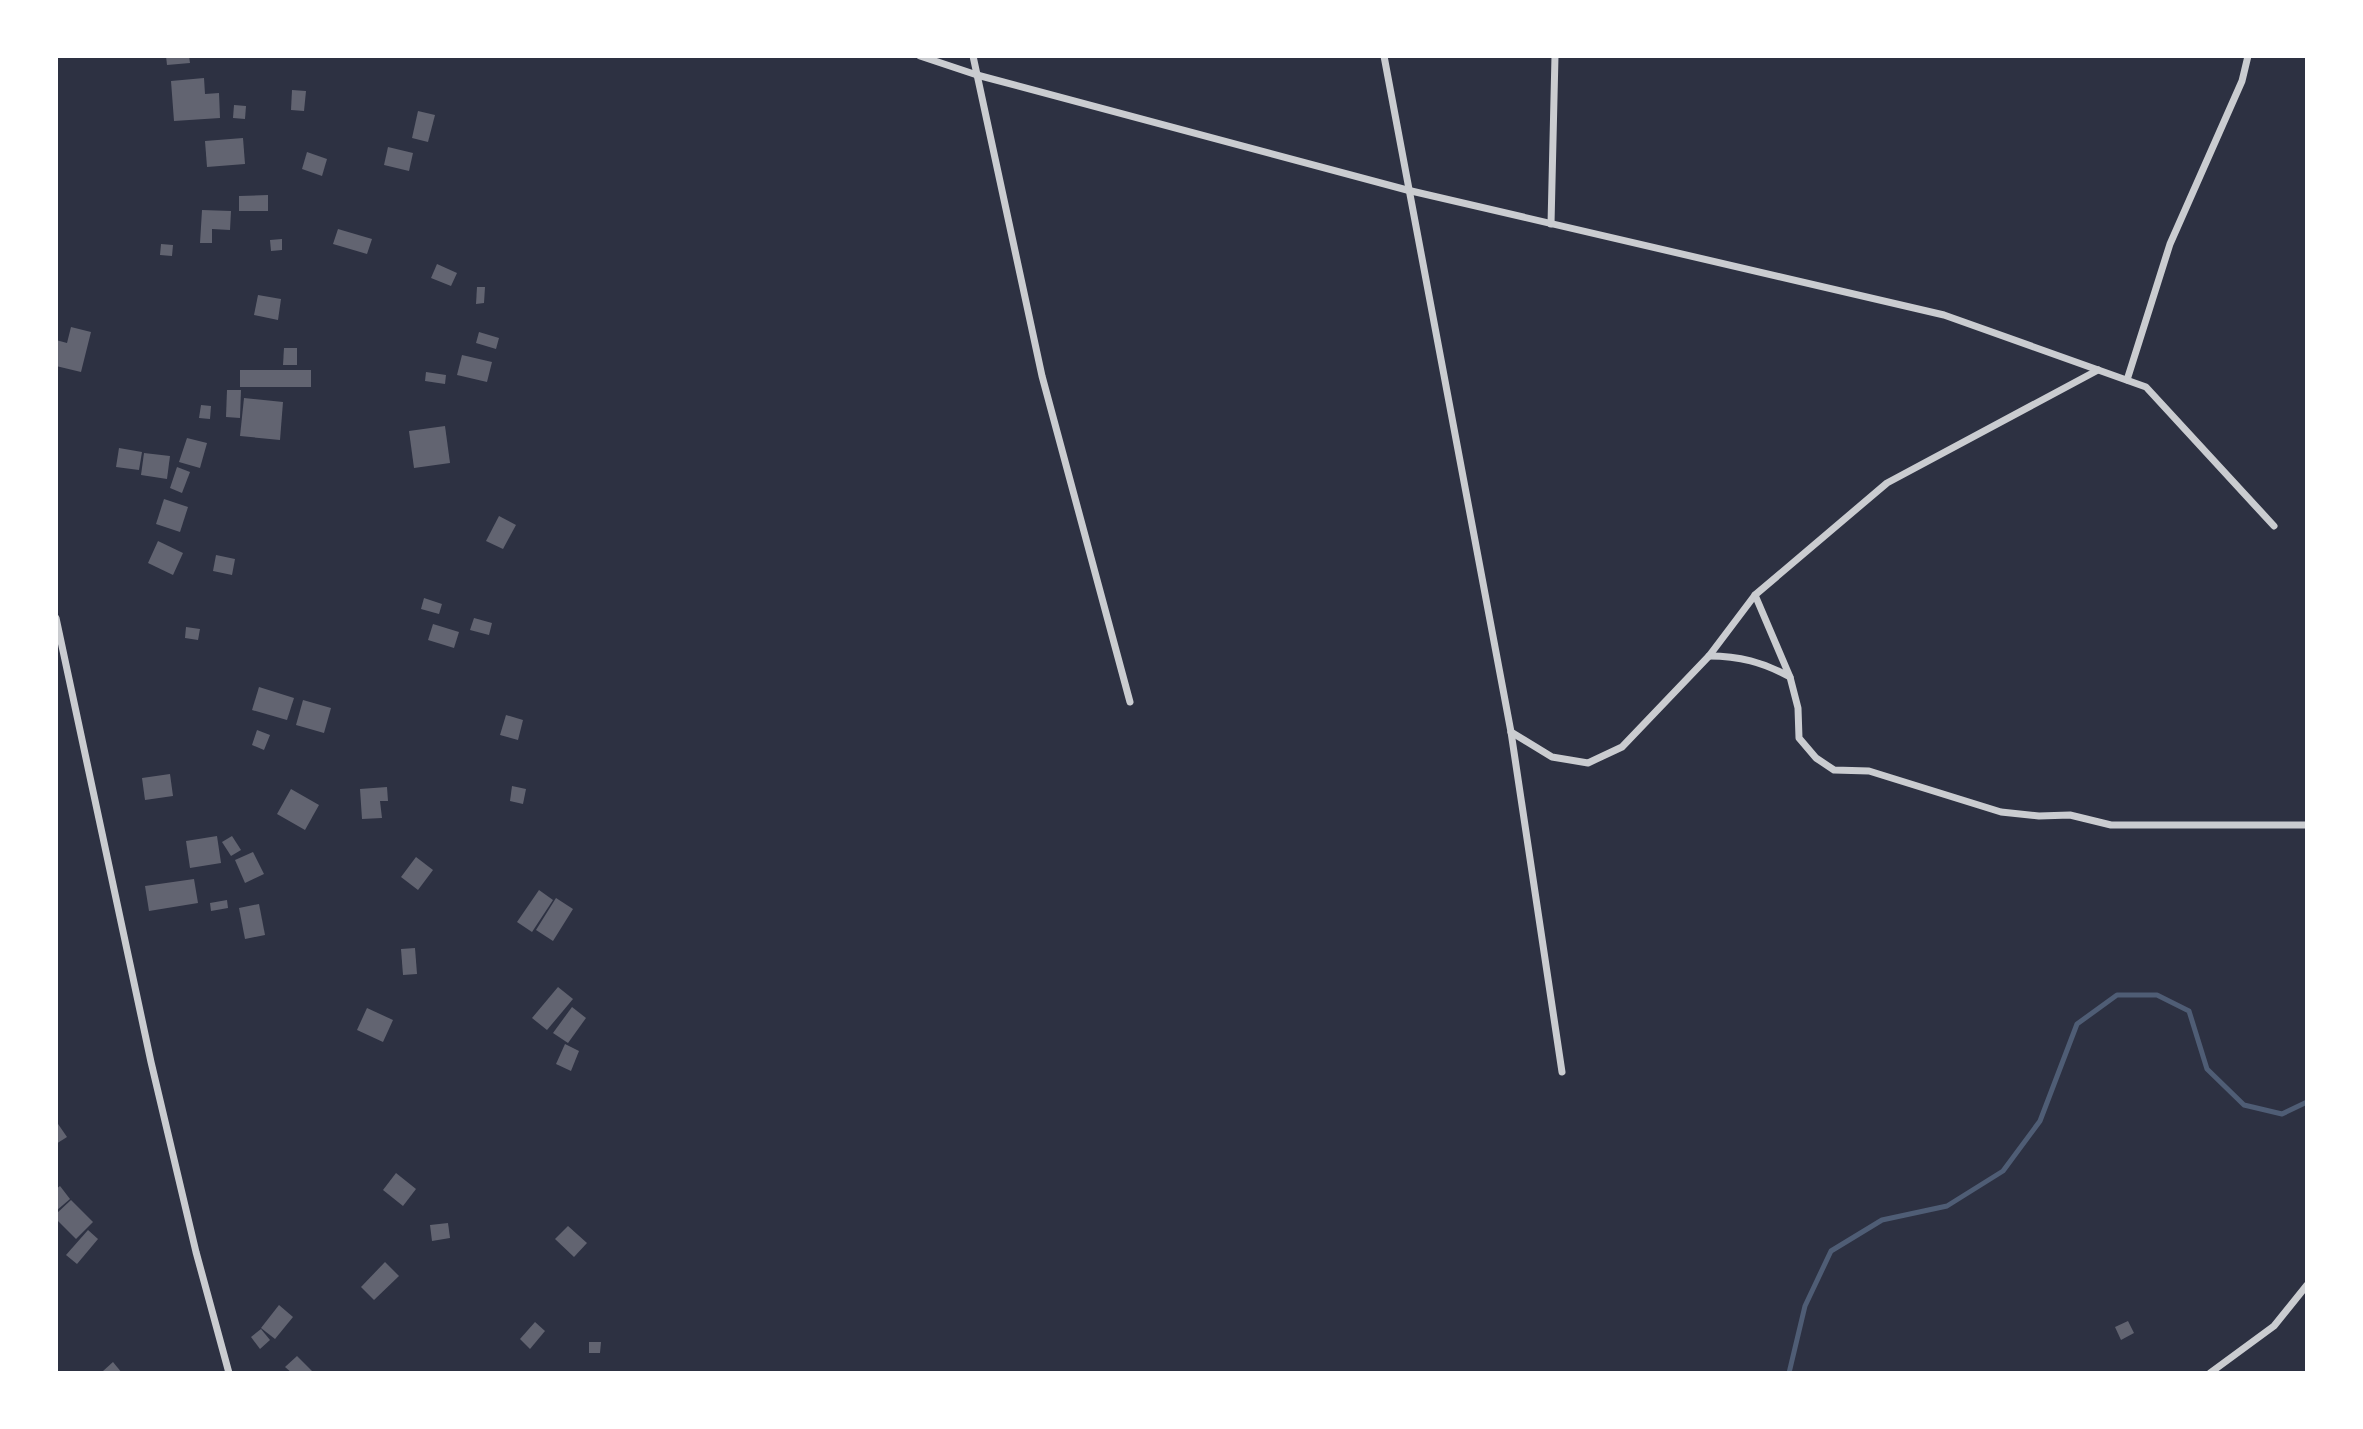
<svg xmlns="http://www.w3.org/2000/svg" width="2363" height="1429" font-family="Figtree,sans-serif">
<rect width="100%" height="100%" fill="#2d3142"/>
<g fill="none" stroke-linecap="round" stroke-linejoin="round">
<polyline stroke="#4f5d75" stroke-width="5" points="1789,1373 1805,1306 1831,1251 1882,1220 1947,1206 2003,1171 2040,1121 2077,1024 2117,995 2157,995 2189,1011 2207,1069 2244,1105 2282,1114 2307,1102"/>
</g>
<g fill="#626471">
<polygon points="166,56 189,56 190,63 167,65"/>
<polygon points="204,78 205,94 219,93 220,118 174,121 171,81"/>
<polygon points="292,90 306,91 304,111 291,110"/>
<polygon points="234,105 246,106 245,119 233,118"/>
<polygon points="418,111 435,115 428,142 412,138"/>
<polygon points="243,138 245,164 207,167 205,141"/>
<polygon points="388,147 413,153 409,171 384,165"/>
<polygon points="307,152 327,159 322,176 302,169"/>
<polygon points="268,195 268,211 239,211 239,196"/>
<polygon points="202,210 231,211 230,230 212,229 212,243 200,243"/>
<polygon points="338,229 372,239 367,254 333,244"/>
<polygon points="282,239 282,250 271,251 270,240"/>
<polygon points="161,244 173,245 172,256 160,255"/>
<polygon points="437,264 457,273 451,286 431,278"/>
<polygon points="477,287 485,287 484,303 476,304"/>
<polygon points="258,295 281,299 278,320 254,315"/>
<polygon points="71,327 91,332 81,372 56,366 56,340 67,343"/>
<polygon points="479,332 499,338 496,349 476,343"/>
<polygon points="284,348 297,348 297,365 283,365"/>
<polygon points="462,355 492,362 487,382 457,375"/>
<rect x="240" y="370" width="71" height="17"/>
<polygon points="426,372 446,375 445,384 425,381"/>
<polygon points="227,390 241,390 240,418 226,417"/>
<polygon points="244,398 283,402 280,440 240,436"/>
<polygon points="201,405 211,406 210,419 199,418"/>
<polygon points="445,426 450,463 414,468 409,431"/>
<polygon points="187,438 207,443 200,468 179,462"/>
<polygon points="119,448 142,452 139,470 116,467"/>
<polygon points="144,453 170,456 167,479 141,475"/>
<polygon points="177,467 190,472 182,493 170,488"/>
<polygon points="164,499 188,507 180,532 156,524"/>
<polygon points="499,516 516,525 503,549 486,541"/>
<polygon points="158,541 183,553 173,575 148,563"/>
<polygon points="216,555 235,559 232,575 213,571"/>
<polygon points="424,598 442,604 439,614 421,609"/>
<polygon points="474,618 492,623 489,635 470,630"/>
<polygon points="433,624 459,632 454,648 428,640"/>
<polygon points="186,627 200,629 198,640 185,638"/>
<polygon points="259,687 294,698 287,720 252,710"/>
<polygon points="303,700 331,708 324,733 296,725"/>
<polygon points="506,715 523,720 518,740 500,735"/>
<polygon points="257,730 270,735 264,750 252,745"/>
<polygon points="170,774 173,796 145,800 142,778"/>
<polygon points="512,786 526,789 523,804 510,801"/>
<polygon points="387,787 388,801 380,801 382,818 362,819 360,789"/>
<polygon points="291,789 319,805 305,830 277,814"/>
<polygon points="217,836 221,863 190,868 186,841"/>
<polygon points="232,836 241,850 231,856 222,842"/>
<polygon points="253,852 264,874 245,883 235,860"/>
<polygon points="416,857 433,870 418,890 401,877"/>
<polygon points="194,879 198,903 149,911 145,886"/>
<polygon points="539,890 553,900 532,932 517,922"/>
<polygon points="556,898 573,909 553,941 536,930"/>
<polygon points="227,900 228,908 211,911 210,903"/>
<polygon points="259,904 265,935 245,939 239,908"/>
<polygon points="415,948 417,974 403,975 401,949"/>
<polygon points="558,987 573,999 547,1030 532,1018"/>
<polygon points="572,1007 586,1018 568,1043 553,1033"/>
<polygon points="367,1008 393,1020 383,1042 357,1030"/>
<polygon points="565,1044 579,1051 571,1071 556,1064"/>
<polygon points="56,1121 67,1137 56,1144"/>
<polygon points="396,1173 416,1189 403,1206 383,1190"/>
<polygon points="60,1186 70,1199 56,1211 56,1189"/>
<polygon points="71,1200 93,1222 76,1239 56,1219 56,1214"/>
<polygon points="448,1223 450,1238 432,1241 430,1225"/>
<polygon points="568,1226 587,1243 574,1257 555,1239"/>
<polygon points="88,1230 98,1239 77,1264 66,1255"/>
<polygon points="385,1262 399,1276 374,1300 361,1287"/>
<polygon points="279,1305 293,1317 275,1339 261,1328"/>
<polygon points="2128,1321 2134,1333 2121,1340 2115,1327"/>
<polygon points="535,1322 545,1331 530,1349 520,1339"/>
<polygon points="261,1329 270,1340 260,1349 251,1337"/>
<polygon points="589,1342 601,1342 600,1353 589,1353"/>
<polygon points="297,1356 314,1373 292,1373 285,1367"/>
<polygon points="113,1362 122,1373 104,1373 103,1371"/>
</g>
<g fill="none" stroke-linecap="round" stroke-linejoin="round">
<g stroke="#caccd0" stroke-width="7">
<polyline points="920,56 977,75 1407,190 1944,315 2146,387 2274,526"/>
<polyline points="973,56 1042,376 1130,702"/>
<polyline points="1384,56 1511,732 1562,1072"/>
<polyline points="1551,224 1555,56"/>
<polyline points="2127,380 2170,244 2242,81 2248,56"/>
<polyline points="1755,595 1790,677"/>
<polyline points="56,618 151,1062 196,1252 229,1373"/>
<path d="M1709 656C1739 656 1763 662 1790 677L1798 708 1799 738 1816 758 1834 770 1869 771 2001 812 2039 816 2070 815 2111 825H2307"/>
<polyline points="1511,732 1552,757 1588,763 1622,747 1709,656 1755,595 1887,483 2098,370"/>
<polyline points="2210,1373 2274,1326 2307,1285"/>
</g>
</g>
<rect width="2363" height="1429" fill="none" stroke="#ffffff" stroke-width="116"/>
</svg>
